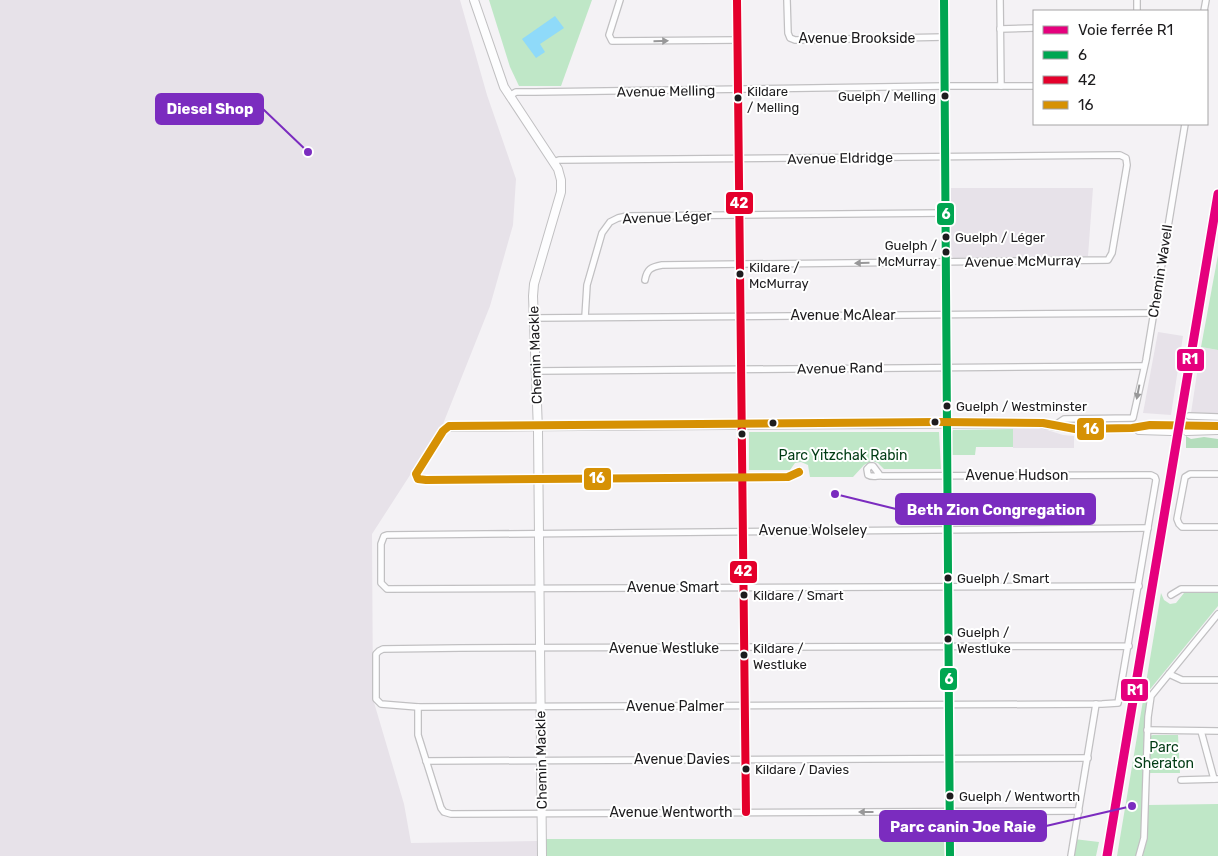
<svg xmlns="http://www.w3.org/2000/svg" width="1218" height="856" font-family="Rubik,sans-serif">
<rect width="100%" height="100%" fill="#f4f2f5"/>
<g fill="#e7e2e9">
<polygon points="0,0 460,0 487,95 516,179 513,225 490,306 443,424 372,534 373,699 404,804 411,843 537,841 537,856 0,856"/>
<polygon points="951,188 1093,188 1088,256 953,258 951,254"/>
<polygon points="1158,332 1183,336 1171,415 1143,413"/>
<polygon points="1201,347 1218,350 1218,413 1191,413"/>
<polygon points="1013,429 1044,429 1063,435 1074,436 1074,448 1013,448"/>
</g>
<g fill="#bfe7c7">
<polygon points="489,0 592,0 561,86 519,86 510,67"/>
<polygon points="1218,255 1218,350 1201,347"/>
<polygon points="1013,429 1013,447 976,447 975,455 952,455 952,432 953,430"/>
<polygon points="749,432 939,432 941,469 884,469 878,463 872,461 864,465 853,477 810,477 808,465 801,462 795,463 790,470 749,470"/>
<polygon points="1218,592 1218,606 1147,693 1141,840 1136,856 1117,856 1161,593 1164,600 1170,604 1176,603 1184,593"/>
<polygon points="1153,735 1178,735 1180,773 1149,773 1150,736"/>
<polygon points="1218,804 1218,856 1143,856 1147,834 1148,805"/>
<polygon points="544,839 944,839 945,856 544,856"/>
<polygon points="1074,839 1099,842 1096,856 1071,856"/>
</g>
<polygon fill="#b4ddbc" points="1186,436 1191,439 1204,437 1218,439 1218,448 1186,448"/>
<polygon fill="#8fdaf9" points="555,16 564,28 540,44 545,52 536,58 522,39"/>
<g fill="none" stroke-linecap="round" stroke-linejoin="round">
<g stroke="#c9c7ca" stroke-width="8" stroke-dasharray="8 4" stroke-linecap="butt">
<polyline points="1172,425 1188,425"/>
<polyline points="1171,431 1187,431"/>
</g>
<g stroke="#c1c0c2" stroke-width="8">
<g id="street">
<polyline points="620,0 609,35 612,41 737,40"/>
<polyline points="787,0 788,33 790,38 795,40 945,37"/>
<polyline points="944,0 950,856"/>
<polyline points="1000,0 1001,86"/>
<polyline points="1137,11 1137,0"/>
<polyline points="1204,11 1206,0"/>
<polyline points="1000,29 1034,28"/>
<polyline points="509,96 516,92 535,92 945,86 1034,86"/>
<path d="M553 162 559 160 1120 155 1126 158 1127 165 1112 253 1108 260 662 265C651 267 647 269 645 280"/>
<polyline points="585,317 587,285 602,233 610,222 618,218 627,216 945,213"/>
<polyline points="534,318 1153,313"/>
<polyline points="536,371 1144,366"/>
<polyline points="1189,416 1218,417"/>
<polyline points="1055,425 1064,419 1133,418 1146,360 1185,124"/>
<polyline points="447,427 417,470 416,475 419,480 788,477 799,472"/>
<path d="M879 474 873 466H870L867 469 868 475C873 478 878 475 883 476L1141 475H1151L1155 477 1156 480 1118 703 1102 704 418 707 381 704 376 699V654L379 651 383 649 460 648 1129 646"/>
<polyline points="1218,474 1190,474 1185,477 1177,519 1179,524 1182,527 1218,527"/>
<polyline points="1139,586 387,589 381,583 381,544 384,536 387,535 1148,528"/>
<polyline points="1171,595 1181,589 1218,589"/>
<polyline points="1169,674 1182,680 1218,680"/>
<polyline points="418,707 418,735 441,808 444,812 451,814 1079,811"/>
<polyline points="1147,730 1218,731"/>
<polyline points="1201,731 1214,779"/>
<polyline points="426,761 1088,758"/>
<polyline points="1181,780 1218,779"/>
<polyline points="1071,856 1096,704"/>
<polyline points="1139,856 1144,838 1148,717 1151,696 1218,614"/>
</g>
</g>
<g stroke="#c1c0c2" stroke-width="10">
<g id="secondary">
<polyline points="474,0 504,87 558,169 561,180 561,192 534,284 533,296 538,431 542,856"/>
<polyline points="737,0 746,812"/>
<polyline points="1188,425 1218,426"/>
<polyline points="447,427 1038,423 1075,429 1132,428 1150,425 1172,425"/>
<polyline points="1139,430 1171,431"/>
<polyline points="1187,431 1218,430"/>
</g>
</g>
<use href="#street" stroke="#fdfdfe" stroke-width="5.5"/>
<use href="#secondary" stroke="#fdfdfe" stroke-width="8"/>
<g stroke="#fff" stroke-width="11">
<polyline id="bus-1" points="944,0 950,856"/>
</g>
<g stroke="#fff" stroke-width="11">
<polyline id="bus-2" points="737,0 746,812"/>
</g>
<g stroke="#fff" stroke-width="11">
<polyline id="bus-3" points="799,472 788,477 426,480 418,479 416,474 443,431 449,426 938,422 1043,423 1075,429 1132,428 1150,425 1218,426"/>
</g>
<use href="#bus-1" stroke="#00a651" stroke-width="8"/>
<use href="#bus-2" stroke="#e4002b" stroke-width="8"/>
<use href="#bus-3" stroke="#d69104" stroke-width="8"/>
<g stroke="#fff" stroke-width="12">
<polyline id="rail-1" points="1107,856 1218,194"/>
</g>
<use href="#rail-1" stroke="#e5007d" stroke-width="9"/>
</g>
<defs><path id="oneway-solid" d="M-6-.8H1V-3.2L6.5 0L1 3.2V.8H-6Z" transform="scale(1.25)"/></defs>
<g fill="#989899">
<use href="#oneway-solid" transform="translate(661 41) rotate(-1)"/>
<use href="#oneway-solid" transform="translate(862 263) rotate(179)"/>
<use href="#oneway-solid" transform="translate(1138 392) rotate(101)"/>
<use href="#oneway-solid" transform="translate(866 812) rotate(180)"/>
</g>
<g fill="#1d1c1e" stroke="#fff" stroke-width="2">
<circle cx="945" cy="96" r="4.5"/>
<circle cx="738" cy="98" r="4.5"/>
<circle cx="946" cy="237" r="4.5"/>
<circle cx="946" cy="252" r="4.5"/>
<circle cx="740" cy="274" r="4.5"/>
<circle cx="947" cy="406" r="4.5"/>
<circle cx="935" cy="422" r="4.5"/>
<circle cx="773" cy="423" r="4.5"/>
<circle cx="742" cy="434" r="4.5"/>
<circle cx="948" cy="578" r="4.5"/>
<circle cx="744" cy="595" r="4.5"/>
<circle cx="948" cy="639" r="4.5"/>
<circle cx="744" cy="655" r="4.5"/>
<circle cx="746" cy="769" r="4.5"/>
<circle cx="950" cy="796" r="4.5"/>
</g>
<g text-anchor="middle" stroke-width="4" stroke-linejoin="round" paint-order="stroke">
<g font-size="13" fill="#1d1c1e" stroke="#fff" text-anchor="start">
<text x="747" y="96">Kildare<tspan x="747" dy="16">/ Melling</tspan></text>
<text x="936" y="101" text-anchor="end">Guelph / Melling</text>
<text x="955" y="242">Guelph / Léger</text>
<text x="937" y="250" text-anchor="end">Guelph /<tspan x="937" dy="16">McMurray</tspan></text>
<text x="749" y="272">Kildare /<tspan x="749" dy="16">McMurray</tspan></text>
<text x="956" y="411">Guelph / Westminster</text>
<text x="957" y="583">Guelph / Smart</text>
<text x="753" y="600">Kildare / Smart</text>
<text x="957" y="637">Guelph /<tspan x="957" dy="16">Westluke</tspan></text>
<text x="753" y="653">Kildare /<tspan x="753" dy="16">Westluke</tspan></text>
<text x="755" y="774">Kildare / Davies</text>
<text x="959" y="801">Guelph / Wentworth</text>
</g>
<g font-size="14" fill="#1d1c1e" stroke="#fff">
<text x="857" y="43">Avenue Brookside</text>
<text transform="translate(666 91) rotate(-1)" y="5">Avenue Melling</text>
<text transform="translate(840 158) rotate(-1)" y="5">Avenue Eldridge</text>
<text transform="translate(667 217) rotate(-2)" y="5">Avenue Léger</text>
<text transform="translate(1023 261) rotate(-1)" y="5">Avenue McMurray</text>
<text transform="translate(1160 271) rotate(-81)" y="5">Chemin Wavell</text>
<text x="843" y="320">Avenue McAlear</text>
<text transform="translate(535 355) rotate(-92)" y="5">Chemin Mackle</text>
<text transform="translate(840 368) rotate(-1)" y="5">Avenue Rand</text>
<text x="1017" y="480">Avenue Hudson</text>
<text x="813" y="535">Avenue Wolseley</text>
<text x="673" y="592">Avenue Smart</text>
<text x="664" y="653">Avenue Westluke</text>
<text x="675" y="711">Avenue Palmer</text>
<text x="682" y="764">Avenue Davies</text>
<text transform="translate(541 760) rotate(-91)" y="5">Chemin Mackle</text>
<text x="671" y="817">Avenue Wentworth</text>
</g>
<g font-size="14" fill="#003b14" stroke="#fff">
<text x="843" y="460">Parc Yitzchak Rabin</text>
<text x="1164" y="752">Parc<tspan x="1164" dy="16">Sheraton</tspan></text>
</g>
</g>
<path fill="none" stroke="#7b2cbf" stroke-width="2" d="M308 152L263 109M835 494L896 509M1132 806L1046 826"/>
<g fill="#7b2cbf" stroke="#fff" stroke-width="2">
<circle cx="308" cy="152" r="5"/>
<circle cx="835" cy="494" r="5"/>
<circle cx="1132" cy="806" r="5"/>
</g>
<g fill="#7b2cbf" stroke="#7b2cbf" stroke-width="2">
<rect x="156" y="94" width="107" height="30" rx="5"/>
<rect x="896" y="494" width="199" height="30" rx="5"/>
<rect x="880" y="811" width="166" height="30" rx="5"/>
</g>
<g font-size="15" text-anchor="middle" font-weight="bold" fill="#fff">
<text x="210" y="114">Diesel Shop</text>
<text x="996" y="515">Beth Zion Congregation</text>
<text x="963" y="832">Parc canin Joe Raie</text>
</g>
<g stroke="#fff" stroke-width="2">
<rect x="725" y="191" width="29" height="24" rx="5" fill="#e4002b"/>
<rect x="936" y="202" width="19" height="24" rx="5" fill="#00a651"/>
<rect x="1176" y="348" width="29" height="24" rx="5" fill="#e5007d"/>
<rect x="1076" y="417" width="29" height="24" rx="5" fill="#d69104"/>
<rect x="583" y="467" width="29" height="24" rx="5" fill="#d69104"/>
<rect x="729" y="560" width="29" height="24" rx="5" fill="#e4002b"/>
<rect x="939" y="667" width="19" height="24" rx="5" fill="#00a651"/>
<rect x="1120" y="678" width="29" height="24" rx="5" fill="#e5007d"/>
</g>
<g font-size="14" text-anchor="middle" font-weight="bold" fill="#fff">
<text x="739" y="208">42</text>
<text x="946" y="219">6</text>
<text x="1190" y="364">R1</text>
<text x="1091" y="434">16</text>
<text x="597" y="483">16</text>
<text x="743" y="576">42</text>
<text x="949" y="684">6</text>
<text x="1135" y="695">R1</text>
</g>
<rect x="1033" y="10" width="175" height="115" fill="#ffffff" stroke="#a5a4a5"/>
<rect x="1043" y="26" width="25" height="8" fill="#e5007d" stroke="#a5a4a5"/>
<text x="1078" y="35" font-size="15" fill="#1d1c1e">Voie ferrée R1</text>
<rect x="1043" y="51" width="25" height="8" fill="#00a651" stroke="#a5a4a5"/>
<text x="1078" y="60" font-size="15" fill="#1d1c1e">6</text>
<rect x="1043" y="76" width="25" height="8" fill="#e4002b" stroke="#a5a4a5"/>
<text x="1078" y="85" font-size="15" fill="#1d1c1e">42</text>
<rect x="1043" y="101" width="25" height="8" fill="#d69104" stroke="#a5a4a5"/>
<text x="1078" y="110" font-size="15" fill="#1d1c1e">16</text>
</svg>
